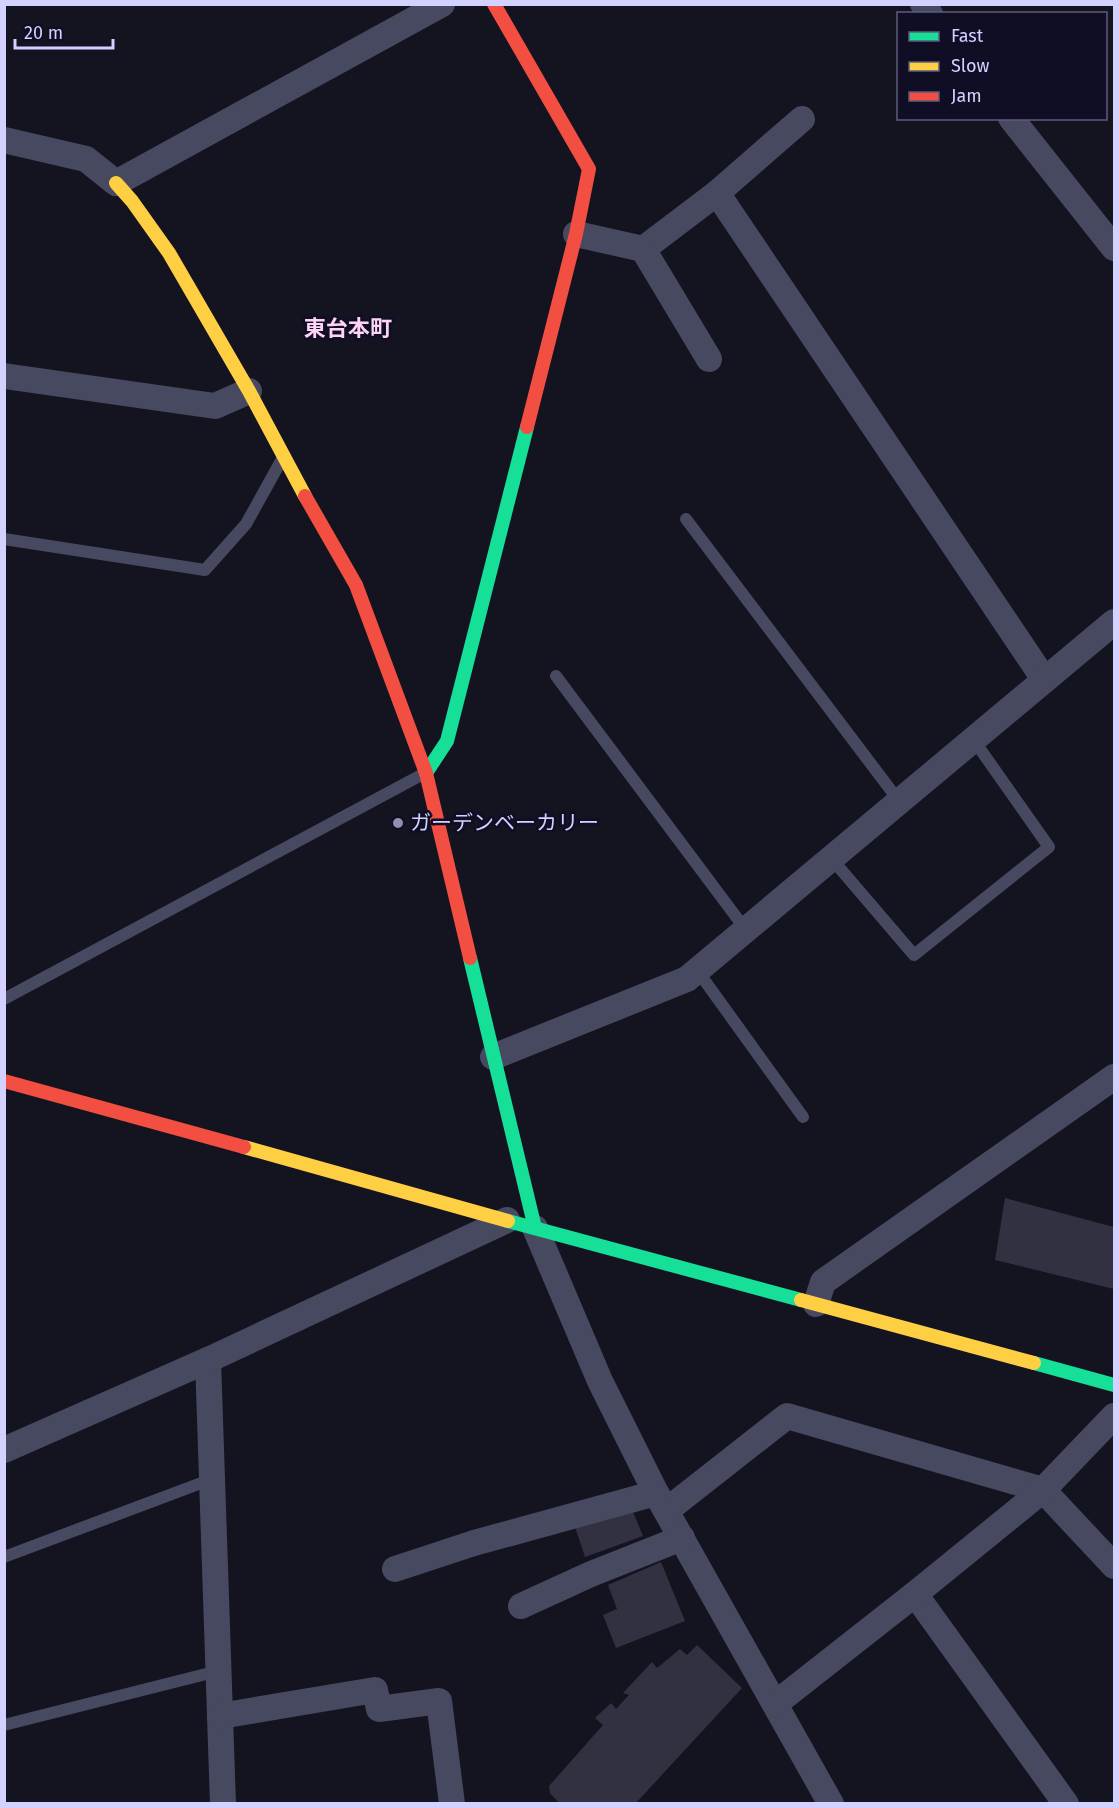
<svg xmlns="http://www.w3.org/2000/svg" width="1119" height="1808" font-family="'Fira Sans','Noto Sans JP',sans-serif">
<rect width="100%" height="100%" fill="#141320"/>
<g fill="#323142">
<polygon points="1005,1198 1114,1227 1114,1289 995,1260"/>
<polygon points="631,1507 643,1536 585,1557 575,1527"/>
<polygon points="661,1562 685,1621 616,1648 603,1615 617,1609 608,1585"/>
<polygon points="697,1645 742,1688 635,1804 560,1804 550,1793 549,1786 603,1725 595,1718 611,1703 616,1709 629,1695 623,1693 652,1662 657,1668 680,1649 687,1655"/>
</g>
<g fill="none" stroke-linecap="round" stroke-linejoin="round">
<g stroke="#474961" stroke-width="12">
<polyline points="686,519 899,801"/>
<polyline points="4,539 205,570 246,524 281,461"/>
<polyline points="556,676 746,930"/>
<polyline points="831,858 914,955 1049,847 973,739"/>
<polyline points="697,970 803,1117"/>
<polyline points="4,999 425,773"/>
<polyline points="4,1557 212,1479"/>
<polyline points="4,1725 218,1671"/>
</g>
<g stroke="#474961" stroke-width="26">
<polyline points="923,4 930,14"/>
<polyline points="1011,118 1114,248"/>
<polyline points="802,119 717,193 1044,679"/>
<polyline points="4,140 86,159 116,183 442,4"/>
<polyline points="576,234 643,249 717,193"/>
<polyline points="643,249 709,359"/>
<polyline points="4,376 215,406 249,391"/>
<polyline points="493,1057 687,979 1114,622"/>
<polyline points="535,1228 600,1381 656,1493 831,1804"/>
<polyline points="816,1304 823,1282 1114,1077"/>
<polyline points="208,1360 223,1804"/>
<polyline points="4,1450 208,1360 507,1220"/>
<polyline points="666,1511 787,1416 1043,1490 1114,1566"/>
<polyline points="395,1569 474,1543 656,1493"/>
<polyline points="915,1594 1066,1804"/>
<polyline points="521,1606 591,1574 682,1538"/>
<polyline points="775,1704 915,1594 1043,1490 1114,1416"/>
<polyline points="220,1716 375,1690 379,1709 439,1701 452,1804"/>
</g>
<g stroke="#16e098" stroke-width="14">
<polyline points="426,773 447,741 527,427"/>
<polyline points="470,958 535,1228"/>
<polyline points="508,1221 801,1300"/>
<polyline points="1034,1363 1114,1385"/>
</g>
<g stroke="#ffcf43" stroke-width="14">
<polyline points="116,183 132,201 169,253 249,391 305,496"/>
<polyline points="244,1147 508,1221"/>
<polyline points="801,1300 1034,1363"/>
</g>
<g stroke="#f24e42" stroke-width="14">
<polyline points="494,4 589,169 576,234 527,427"/>
<polyline points="305,496 356,585 426,773 470,958"/>
<polyline points="4,1081 244,1147"/>
</g>
</g>
<circle fill="#908eb1" stroke="#0f0e25" stroke-width="2" cx="398" cy="823" r="6"/>
<g text-anchor="middle" stroke-width="5" stroke-linejoin="round" paint-order="stroke">
<g font-size="21" fill="#d2d1ff" stroke="#0f0e25" text-anchor="start">
<text x="410" y="830">ガーデンベーカリー</text>
</g>
<g font-size="22" font-weight="bold" fill="#ffd3f4" stroke="#0f0e25">
<text x="348" y="336">東台本町</text>
</g>
</g>
<rect width="1119" height="1808" fill="none" stroke="#d2d1ff" stroke-width="12"/>
<rect x="897" y="12" width="210" height="108" fill="#0f0e25" stroke="#5d5c7c" stroke-width="1.5"/>
<rect x="909" y="32" width="30" height="9" fill="#16e098" stroke="#5d5c7c" stroke-width="1.5"/>
<text x="951" y="42" font-size="18" fill="#d2d1ff">Fast</text>
<rect x="909" y="62" width="30" height="9" fill="#ffcf43" stroke="#5d5c7c" stroke-width="1.5"/>
<text x="951" y="72" font-size="18" fill="#d2d1ff">Slow</text>
<rect x="909" y="92" width="30" height="9" fill="#f24e42" stroke="#5d5c7c" stroke-width="1.5"/>
<text x="951" y="102" font-size="18" fill="#d2d1ff">Jam</text>
<path d="M15 39v9h98v-9" fill="none" stroke="#d2d1ff" stroke-width="3"/>
<text x="24" y="39" font-size="18" fill="#d2d1ff" stroke="#0f0e25" stroke-width="4.5" paint-order="stroke">20 m</text>
</svg>
